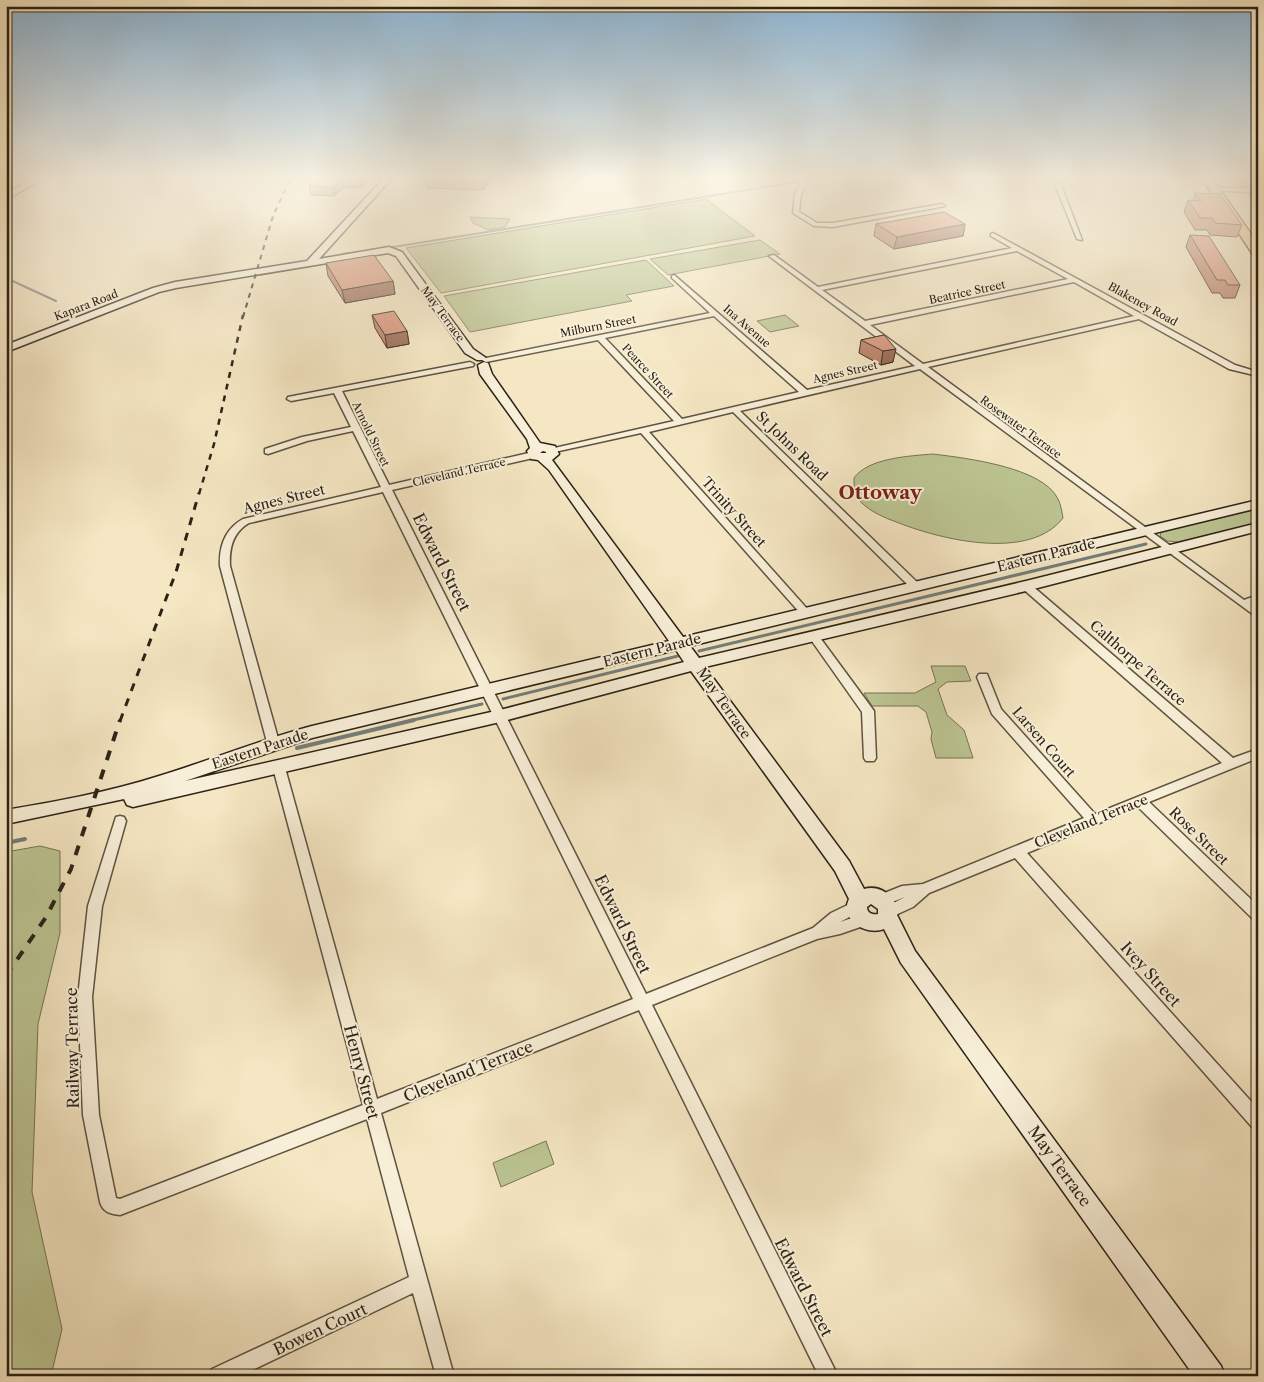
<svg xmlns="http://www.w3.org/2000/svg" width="1264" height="1382" font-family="'Libre Caslon Text',serif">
<rect width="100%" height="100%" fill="#f5e7c3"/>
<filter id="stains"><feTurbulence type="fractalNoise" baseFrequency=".004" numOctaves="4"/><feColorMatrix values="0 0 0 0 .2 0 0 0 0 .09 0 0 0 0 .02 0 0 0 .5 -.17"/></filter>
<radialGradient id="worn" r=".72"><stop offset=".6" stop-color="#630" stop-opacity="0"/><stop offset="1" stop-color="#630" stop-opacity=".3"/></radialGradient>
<g fill="#bcc593" stroke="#747454">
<polygon points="706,199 755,236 441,293 406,248"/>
<polygon points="470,217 510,219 505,227 488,230 473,223"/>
<polygon points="760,240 780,254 668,275 650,259"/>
<polygon points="646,260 674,286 626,295 632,301 470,332 444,296"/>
<polygon points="785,315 799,326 770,332 757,321"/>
<path d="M933 454C965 458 1043 467 1058 499 1061 505 1062 512 1063 518 1030 561 942 540 899 523 885 518 865 510 857 497 854 492 854 484 854 478 868 458 909 456 933 454Z"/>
<polygon points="1258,509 1258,523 1178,542 1167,541 1160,536 1161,532"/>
<polygon points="931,666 965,666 971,681 947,682 938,689 947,715 964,730 973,758 936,758 931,739 932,732 926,712 918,706 872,706 864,693 915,693 936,682"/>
<polygon points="40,846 60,851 60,933 38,1024 32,1192 62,1329 51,1376 6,1376 6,852"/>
<polygon points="546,1141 554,1164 501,1187 493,1163"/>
</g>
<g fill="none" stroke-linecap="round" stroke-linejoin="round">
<g stroke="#737e7b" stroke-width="2">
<polyline points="387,248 796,182"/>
<polyline points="343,254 373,250"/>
<polyline points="6,278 56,301"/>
</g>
<g stroke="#737e7b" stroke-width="3">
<polyline points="699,651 1146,544"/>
<polyline points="503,699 678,656"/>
<polyline points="409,721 482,704"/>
</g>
<g stroke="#737e7b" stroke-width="4">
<polyline points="297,748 414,720"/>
<polyline points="6,843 25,839"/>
</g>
<g stroke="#5e5341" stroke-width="3">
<g id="street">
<polygon points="797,177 803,177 807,184 801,194 799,212 817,223 833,223 942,204 945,206 833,227 814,226 793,213 795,194 801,184"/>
<polygon points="1052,177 1058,177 1082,240 1077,239"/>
<polygon points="1215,187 1258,189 1258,193 1213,190"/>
<path d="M993 233 1235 365 1258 372V376L1229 369 1139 319 928 367 1244 600 1258 595V602L1251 605 1258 610V618L920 369 740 411 920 585 921 587 916 590 912 589 733 412 649 432 810 612 809 614H801L641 433 550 453V449L674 421 598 340 486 362 482 360 486 358 710 313 672 278V276L674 275 807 390 915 366 769 256 774 255 818 287 1012 248 991 236V234ZM1017 251 1068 279 865 321 822 290ZM1074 282 1134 316 923 364 870 325ZM714 316 799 392 682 419 605 338Z"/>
<path d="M470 362 474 364 473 366 342 391 389 485 533 452 537 455 533 458 392 490 646 994 813 928 831 913 856 901 861 903 863 907 861 911 840 922 864 914 869 916 871 920 869 924 840 934 817 939 652 1005 838 1376H819L639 1010 381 1113 454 1376H436L413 1293 240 1376H210L212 1369 409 1277 367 1119 120 1215C110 1214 103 1212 100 1202L83 1115 78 997 88 906 116 817 120 816 124 817 126 821 102 906 92 997 99 1115 116 1198 120 1199 363 1105 273 768 275 765H283L285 768 377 1099 633 999 383 492 249 523C233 532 229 548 230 566L279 742 277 745H269L267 742 220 566C219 547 225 529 243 519L381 487 353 431 307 441 268 454 265 453V449L302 437 351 427 334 393 291 401 287 399 288 397Z"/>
<polygon points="1026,583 1030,584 1233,758 1258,749 1258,758 1149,802 1258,906 1258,921 1253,919 1138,807 1027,853 1258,1109 1258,1129 1252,1127 1015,858 929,893 913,907 889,918 884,916 882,912 884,908 905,897 882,906 877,904 875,900 877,896 902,886 923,884 1084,818 992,714 977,677 979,674 987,674 1001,709 1095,814 1222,763 1022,588 1021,586"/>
<polygon points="814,633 818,635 874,711 876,758 874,761 866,761 864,758 862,712 809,637"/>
</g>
</g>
<g stroke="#2c2216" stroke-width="3">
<g id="secondary">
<polygon points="35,177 45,177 6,200 6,194"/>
<polygon points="385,177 393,177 319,259 389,247 402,252 473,349 486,358 485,360 477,360 465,353 396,256 388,253 176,288 159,292 6,352 6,345 153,288 175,282 307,261"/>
<path d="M484 362 488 363 492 374 540 443 555 446 559 454 552 460 683 637 1258 500V508L690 646 699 658 1026 581 1258 523V531L1026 591 705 667 849 861 864 889C881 884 895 897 899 912L897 915 915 951 1221 1366 1225 1376H1194L901 963 884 929C866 936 839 920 849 899L835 871 691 671 500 722 133 807 127 805 124 799 6 824V810C58 801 109 792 159 776 211 760 260 740 312 726L669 641 549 470 538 460 531 459 527 451 530 448 527 439 480 374 478 365ZM543 451 546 452V453H540ZM676 650 684 662 500 710 185 781 312 738ZM871 904 878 909V914C872 915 867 913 867 907Z"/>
</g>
</g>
<g stroke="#2c2216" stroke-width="3">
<polygon id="highway" points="1201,177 1211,177 1258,244 1258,257 1254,256"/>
</g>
<use href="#street" fill="#f8efd8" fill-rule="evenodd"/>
<use href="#secondary" fill="#f8efd8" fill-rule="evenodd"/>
<use href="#highway" fill="#eac482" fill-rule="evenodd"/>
<polyline stroke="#2c2216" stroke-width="2" stroke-dasharray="5 5" stroke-linecap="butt" points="243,317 273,216 291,177"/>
<polyline stroke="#2c2216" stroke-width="2.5" stroke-dasharray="6 6" stroke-linecap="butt" points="199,494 214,444 243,315"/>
<polyline stroke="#2c2216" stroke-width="3" stroke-dasharray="8 8" stroke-linecap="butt" points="120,721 176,572 199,493"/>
<polyline stroke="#2c2216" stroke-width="4" stroke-dasharray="10 10" stroke-linecap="butt" points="6,976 46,917 71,869 120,720"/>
</g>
<g fill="#bc7f69" stroke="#2c2216">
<polygon points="334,177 372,177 361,188 343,187 334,196 311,195 309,186 334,179"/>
<polygon points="428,177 492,177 483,190 427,188 426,179"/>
<polygon points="1232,177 1258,177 1258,203 1255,202 1249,194 1252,187 1243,186 1237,178"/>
<polygon points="1195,193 1242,225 1237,237 1210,235 1207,230 1195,230 1184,212 1188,200 1193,201"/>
<polygon points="876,224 965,224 963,236 894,249 874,236"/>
<polygon points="1190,235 1240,285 1235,298 1223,298 1220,293 1212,293 1186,247"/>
<polygon points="326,263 393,281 395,294 345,303 328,276"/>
<polygon points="372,315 407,331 409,344 387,348 375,328"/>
<polygon points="884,335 893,362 881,365 859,353 861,340"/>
</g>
<g fill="#996855" stroke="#2c2216">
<polygon points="362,177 372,177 361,188 360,179"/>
<polygon points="486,177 492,177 483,190 482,182"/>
<polygon points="342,179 343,188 334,196 333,188"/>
<polygon points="965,224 963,236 894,249 897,237"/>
<polygon points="393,281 395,294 345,303 342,290"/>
<polygon points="407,331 409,344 387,348 385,335"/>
<polygon points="896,349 893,362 881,365 883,351"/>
</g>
<g fill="#db947a" stroke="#2c2216">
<polygon points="313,177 342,179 333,188 309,186"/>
<polygon points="334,177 362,177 360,179 333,178"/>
<polygon points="428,177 486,177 482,182 426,179"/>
<polygon points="1253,183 1258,184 1258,190"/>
<polygon points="1195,193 1220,194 1242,225 1215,223 1212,218 1200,218 1188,200 1201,201"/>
<polygon points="944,212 965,224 897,237 876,224"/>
<polygon points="1190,235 1209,236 1240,285 1228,285 1225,280 1217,280"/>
<polygon points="374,255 393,281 342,290 326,263"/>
<polygon points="394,311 407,331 385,335 372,315"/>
<polygon points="884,335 896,349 883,351 861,340"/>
</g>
<linearGradient id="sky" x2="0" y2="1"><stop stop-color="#8cb7d8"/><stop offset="0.48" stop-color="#faf4e4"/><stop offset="1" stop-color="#faf4e4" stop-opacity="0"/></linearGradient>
<rect width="1264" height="370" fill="url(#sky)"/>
<g text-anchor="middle" stroke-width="4" stroke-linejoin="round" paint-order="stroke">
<g font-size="11" fill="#2c2216" stroke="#f8efd8">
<text transform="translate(967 292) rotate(-12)" y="4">Beatrice Street</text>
<text transform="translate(1143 304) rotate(29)" y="4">Blakeney Road</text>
<text transform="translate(86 305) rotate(-21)" y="4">Kapara Road</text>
<text transform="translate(443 314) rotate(54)" y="4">May Terrace</text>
<text transform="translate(598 326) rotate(-11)" y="4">Milburn Street</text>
<text transform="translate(747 326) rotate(41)" y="4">Ina Avenue</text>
<text transform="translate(648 371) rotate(47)" y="4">Pearce Street</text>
<text transform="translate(845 372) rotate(-13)" y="4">Agnes Street</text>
<text transform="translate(1021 427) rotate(36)" y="4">Rosewater Terrace</text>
<text transform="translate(371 434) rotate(64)" y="4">Arnold Street</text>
<text transform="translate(459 472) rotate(-13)" y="4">Cleveland Terrace</text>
</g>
<g font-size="14" fill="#2c2216" stroke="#f8efd8">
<text transform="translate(792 446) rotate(44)" y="5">St Johns Road</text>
<text transform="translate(284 499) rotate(-14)" y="5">Agnes Street</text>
<text transform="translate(734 512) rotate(48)" y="5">Trinity Street</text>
<text transform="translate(1046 555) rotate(-14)" y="5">Eastern Parade</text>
<text transform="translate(652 650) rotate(-14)" y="5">Eastern Parade</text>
<text transform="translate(1138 663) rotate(41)" y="5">Calthorpe Terrace</text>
<text transform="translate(724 703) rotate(55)" y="5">May Terrace</text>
<text transform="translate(1044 742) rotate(49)" y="5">Larsen Court</text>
<text transform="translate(260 749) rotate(-18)" y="5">Eastern Parade</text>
<text transform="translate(1091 821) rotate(-22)" y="5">Cleveland Terrace</text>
<text transform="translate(1199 836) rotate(44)" y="5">Rose Street</text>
</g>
<g font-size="16" fill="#2c2216" stroke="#f8efd8">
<text transform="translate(442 562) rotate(63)" y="6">Edward Street</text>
<text transform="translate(623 924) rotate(64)" y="6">Edward Street</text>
<text transform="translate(1151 974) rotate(48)" y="6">Ivey Street</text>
<text transform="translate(72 1048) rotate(-91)" y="6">Railway Terrace</text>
<text transform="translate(468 1071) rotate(-22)" y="6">Cleveland Terrace</text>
<text transform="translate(362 1072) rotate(75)" y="6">Henry Street</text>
<text transform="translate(1060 1166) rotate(54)" y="6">May Terrace</text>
<text transform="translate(804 1287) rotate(63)" y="6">Edward Street</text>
<text transform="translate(320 1329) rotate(-25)" y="6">Bowen Court</text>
</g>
<g font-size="19" font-weight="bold" fill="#7a1f14" stroke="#f8efd8">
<text x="880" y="499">Ottoway</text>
</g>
</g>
<rect width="1264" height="1382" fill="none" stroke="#f5e7c3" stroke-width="25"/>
<rect x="8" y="8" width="1249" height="1367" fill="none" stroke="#2c2216" stroke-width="2.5"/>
<rect x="12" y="12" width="1239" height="1357" fill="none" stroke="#2c2216"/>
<rect width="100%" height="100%" filter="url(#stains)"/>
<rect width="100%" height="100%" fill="url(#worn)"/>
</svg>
